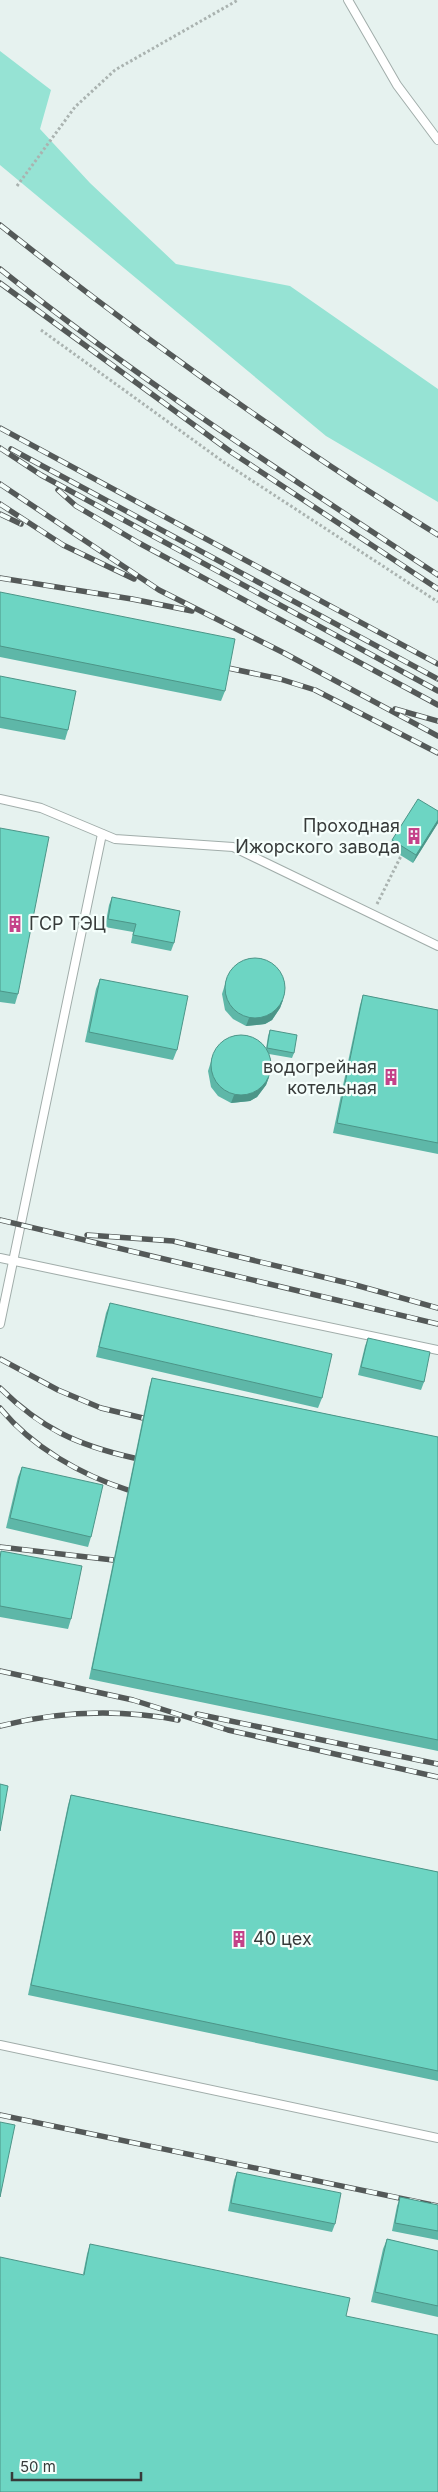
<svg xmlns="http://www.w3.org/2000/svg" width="438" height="2492" font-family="Inter,sans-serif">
<rect width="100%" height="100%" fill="#e6f2ef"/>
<polygon fill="#96e3d4" points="0,51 51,90 40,129 90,183 176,264 290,286 438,389 438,502 326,436 0,165"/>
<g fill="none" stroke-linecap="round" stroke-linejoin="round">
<g stroke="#a1adaa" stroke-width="10">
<g id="lane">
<polyline points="348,0 397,85 438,140"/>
<polyline points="0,799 41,808 115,839 233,847 438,946"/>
<polyline points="0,1258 438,1350"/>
<polyline points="0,1324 102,834"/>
<polyline points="0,2045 438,2138"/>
</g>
</g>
<g stroke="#aab3b0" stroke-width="3" stroke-dasharray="2.5 2.5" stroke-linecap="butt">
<polyline points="17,186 75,107 115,70 238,0"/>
<polyline points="41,330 225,463 438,602"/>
<polyline points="377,904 401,856"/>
</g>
<use href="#lane" stroke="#fff" stroke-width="8"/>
<g stroke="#545958" stroke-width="5.5">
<g id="rail">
<path d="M0 225C140 336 286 441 438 535"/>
<path d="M0 269C139 380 289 477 438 575"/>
<polyline points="0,283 231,452 438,589"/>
<polyline points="0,428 438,664"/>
<polyline points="0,448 41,475 438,691"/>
<polyline points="11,449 438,679"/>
<polyline points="0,484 159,590 284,653 438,736"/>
<polyline points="58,490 76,506 139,543 438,705"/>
<polyline points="0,504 63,545 134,579"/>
<polyline points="0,514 21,524"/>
<polyline points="0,578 132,599 192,611"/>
<polyline points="228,668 280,679 315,690 438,753"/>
<polyline points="395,709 438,721"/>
<polyline points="0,1220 438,1324"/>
<polyline points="87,1235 173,1241 352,1284 438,1308"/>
<polyline points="0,1359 58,1390 101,1408 143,1418"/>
<path d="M0 1388C42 1429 77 1445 134 1458"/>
<path d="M0 1408C32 1447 81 1475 128 1490"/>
<polyline points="0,1547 113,1560"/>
<polyline points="0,1671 133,1700 228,1730 438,1777"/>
<polyline points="197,1714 438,1764"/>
<path d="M0 1726C60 1711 118 1709 178 1720"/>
<polyline points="0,2115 438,2206"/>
</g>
</g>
<use href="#rail" stroke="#f5fffc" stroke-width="4" stroke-dasharray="11" stroke-linecap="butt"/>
</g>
<g fill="#5eb7a8">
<polygon points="0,592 225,691 221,701 0,657"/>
<polygon points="0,676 68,730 65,740 0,728"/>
<polygon points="438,811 438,823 413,863 389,848 392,840"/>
<polygon points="0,828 18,994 15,1004 0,1002"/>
<polygon points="112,897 174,943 171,951 131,943 133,932 105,927 109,905"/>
<polygon points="227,978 283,1000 280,1008 272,1020 265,1024 246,1026 233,1019 225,1010 222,994"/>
<polygon points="100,979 177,1050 173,1060 85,1042 96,989"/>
<polygon points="363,995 438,1010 438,1154 333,1133 360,1005"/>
<polygon points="270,1030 294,1053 292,1058 269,1054 269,1077 266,1085 257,1097 250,1101 231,1103 218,1096 211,1087 208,1071 213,1055 266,1049 268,1036"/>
<polygon points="110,1303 322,1398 318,1408 96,1357 106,1313"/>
<polygon points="368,1338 424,1382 421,1390 358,1375 365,1346"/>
<polygon points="152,1378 438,1437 438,1751 89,1679 149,1388"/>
<polygon points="22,1467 91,1537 88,1547 6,1528 18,1477"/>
<polygon points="1,1551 71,1619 68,1629 0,1617 0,1555"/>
<polygon points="71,1795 438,1872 438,2081 28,1995 68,1805"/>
<polygon points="237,2172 335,2224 332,2232 228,2211 234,2180"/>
<polygon points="400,2197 438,2205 438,2240 392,2231 397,2206"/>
<polygon points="387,2239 438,2251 438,2317 371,2302 383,2249"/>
<polygon points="90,2244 346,2316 83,2274 87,2254"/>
</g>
<g fill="#4c9588">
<polygon points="438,820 438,823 413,863 416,855"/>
<polygon points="283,1000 280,1008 272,1020 265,1024 246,1026 249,1018"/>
<polygon points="269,1077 266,1085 257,1097 250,1101 231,1103 234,1095"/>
</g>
<g fill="#6dd5c3" stroke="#4c9588">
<polygon points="0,592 235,639 225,691 0,646"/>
<polygon points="0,676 76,691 68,730 0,717"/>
<polygon points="418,799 438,811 438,820 416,855 392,840"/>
<polygon points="0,828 49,837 18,994 0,991"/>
<polygon points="112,897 180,911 174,943 133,935 136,924 108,919"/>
<circle cx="255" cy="988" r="30"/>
<polygon points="100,979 188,996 177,1050 89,1032"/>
<polygon points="363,995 438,1010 438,1143 337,1123"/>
<polygon points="270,1030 297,1035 294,1053 267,1048"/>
<circle cx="241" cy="1065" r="30"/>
<polygon points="110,1303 332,1354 322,1398 99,1347"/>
<polygon points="368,1338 430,1352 424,1382 361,1367"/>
<polygon points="152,1378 438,1437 438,1740 92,1669"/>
<polygon points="22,1467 103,1485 91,1537 10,1518"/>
<polygon points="1,1551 82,1566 71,1619 0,1606 0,1558"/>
<polygon points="0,1784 8,1786 0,1831"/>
<polygon points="71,1795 438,1872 438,2071 31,1985"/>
<polygon points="0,2122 15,2125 0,2197"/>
<polygon points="237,2172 341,2193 335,2224 231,2203"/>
<polygon points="400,2197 438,2205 438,2231 395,2223"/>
<polygon points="387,2239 438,2251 438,2306 375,2292"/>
<polygon points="90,2244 350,2298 346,2316 438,2335 438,2492 0,2492 0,2257 84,2275"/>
</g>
<defs>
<g id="building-bare" transform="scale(1.35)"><path d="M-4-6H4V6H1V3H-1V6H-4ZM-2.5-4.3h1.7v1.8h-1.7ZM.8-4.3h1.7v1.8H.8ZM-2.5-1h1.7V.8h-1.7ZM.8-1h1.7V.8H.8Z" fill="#c44289" stroke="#f5fffc" stroke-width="2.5" paint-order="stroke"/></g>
</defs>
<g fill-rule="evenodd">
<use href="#building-bare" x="414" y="836"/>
<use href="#building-bare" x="15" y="924"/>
<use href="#building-bare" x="391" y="1077"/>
<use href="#building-bare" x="239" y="1939"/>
</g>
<g text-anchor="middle" stroke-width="4.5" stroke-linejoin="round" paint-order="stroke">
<g font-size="18" fill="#373b3a" stroke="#f5fffc" text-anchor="end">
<text x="400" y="832">Проходная<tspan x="400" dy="21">Ижорского завода</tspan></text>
<text x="29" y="930" text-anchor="start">ГСР ТЭЦ</text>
<text x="377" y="1073">водогрейная<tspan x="377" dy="21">котельная</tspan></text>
<text x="253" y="1945" text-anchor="start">40 цех</text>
</g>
</g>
<path d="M12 2472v8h129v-8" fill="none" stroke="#373b3a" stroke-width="2.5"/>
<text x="20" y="2472" font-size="15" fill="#373b3a" stroke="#f5fffc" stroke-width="4" paint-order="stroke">50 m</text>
</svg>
